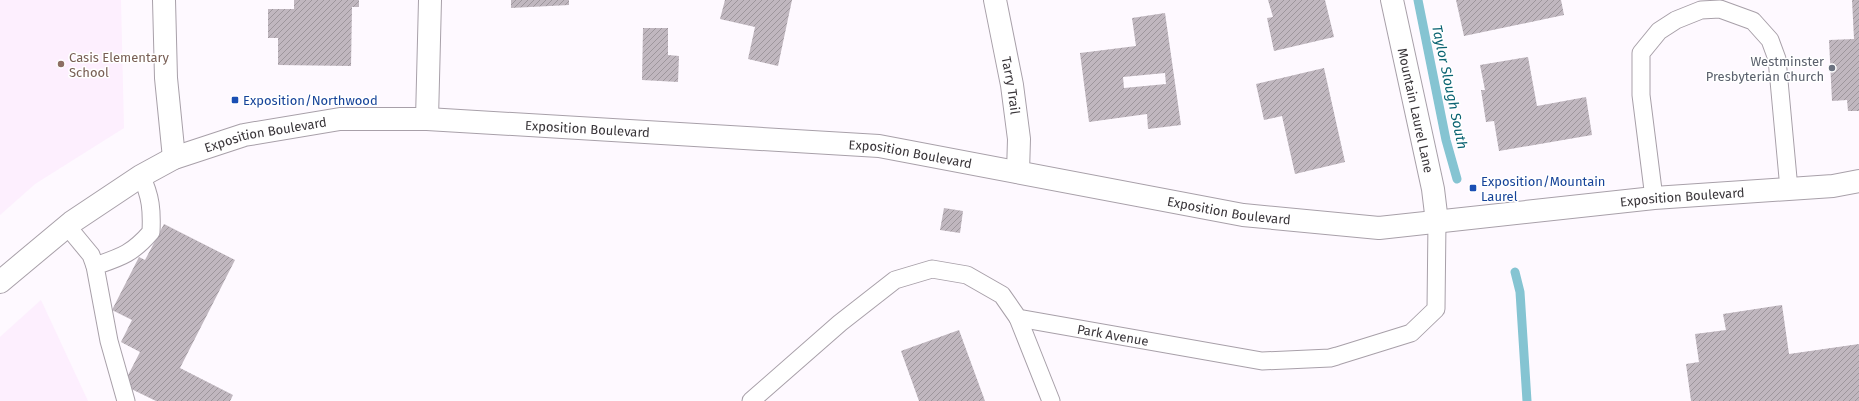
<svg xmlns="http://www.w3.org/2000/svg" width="1859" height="401" font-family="'Fira Sans',sans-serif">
<defs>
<pattern id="building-hatch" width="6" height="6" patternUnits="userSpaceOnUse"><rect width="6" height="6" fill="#c0b7bf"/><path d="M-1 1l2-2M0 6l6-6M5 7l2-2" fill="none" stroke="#9d969c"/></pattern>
</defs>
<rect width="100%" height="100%" fill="#fef9ff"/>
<g fill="#fdeffe">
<polygon points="0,0 121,0 124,128 35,184 0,215"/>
<polygon points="41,300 88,401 0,401 0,337"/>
</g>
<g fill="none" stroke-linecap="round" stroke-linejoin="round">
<g stroke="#85c4d2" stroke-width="9">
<polyline points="1418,0 1446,140 1457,179"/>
<polyline points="1515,272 1520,292 1527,401"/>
</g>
</g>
<g fill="url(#building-hatch)" fill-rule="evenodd">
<polygon points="294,0 359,0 359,7 352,7 351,66 278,65 278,38 268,38 268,9 294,9"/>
<polygon points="511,0 569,0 569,5 511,8"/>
<polygon points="725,0 792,0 778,66 748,59 755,27 720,19"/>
<polygon points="1268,0 1325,0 1334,37 1274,51 1267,18 1273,17"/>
<polygon points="1456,0 1561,0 1564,15 1464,36"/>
<polygon points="1852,0 1859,0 1859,111 1848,111 1847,100 1832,101 1829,40 1854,39"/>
<path d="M1165 13 1181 125 1148 129 1147 114 1089 122 1080 53 1136 46 1132 18ZM1165 73 1166 84 1124 88 1123 77Z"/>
<polygon points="643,28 668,28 668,55 679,56 678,82 642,80"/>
<polygon points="1528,57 1537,106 1586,97 1592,135 1499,151 1494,121 1486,122 1481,90 1485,90 1480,65"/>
<polygon points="1324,68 1345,162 1295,174 1282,116 1264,120 1256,84"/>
<polygon points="944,208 963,211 960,233 940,230"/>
<polygon points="164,224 235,260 180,368 233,395 230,401 156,401 123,385 140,352 121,342 132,320 112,310 139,257 145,260"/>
<polygon points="1782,305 1789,354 1859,344 1859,401 1691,401 1686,364 1699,362 1695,334 1726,330 1723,314"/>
<polygon points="959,330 985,401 919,401 901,351"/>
</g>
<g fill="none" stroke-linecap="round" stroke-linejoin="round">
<g stroke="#a8a0a9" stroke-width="19">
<g id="service">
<polyline points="1654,198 1641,95 1641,53 1659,31 1676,20 1701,10 1720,9 1753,21 1770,40 1777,59 1789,189"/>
<polyline points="67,226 91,255 95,266"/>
<polyline points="1018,318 1051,401"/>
<path d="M126 401 109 341 95 266C121 257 132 254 151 232 152 211 151 196 141 176"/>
<path id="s1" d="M751 401 840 323 895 280 932 269 967 275 1002 295 1018 318 1262 361 1330 358 1337 356 1411 333 1436 309 1437 222"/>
</g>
</g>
<g stroke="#a8a0a9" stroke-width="24">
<g id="minor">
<polyline points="164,0 166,78 174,158"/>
<path id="s2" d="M995 0 1012 85 1019 139 1018 172"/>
<path id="s3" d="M1392 0 1433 189 1437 222"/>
<polyline points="427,119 430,0"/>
</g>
</g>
<g stroke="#a8a0a9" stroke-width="24">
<g id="tertiary">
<path id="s4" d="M0 282 72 222 141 176 174 158 244 135 340 119H427L879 146 1243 215 1379 228 1654 198 1833 186 1859 181"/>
</g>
</g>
<use href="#service" stroke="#fff" stroke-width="17"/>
<use href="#minor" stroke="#fff" stroke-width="22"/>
<use href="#tertiary" stroke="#fff" stroke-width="22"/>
</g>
<circle fill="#8d6e63" stroke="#fff" stroke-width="1.5" cx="61" cy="64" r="4"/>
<circle fill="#6b7280" stroke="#fff" stroke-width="1.5" cx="1832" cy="68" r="4"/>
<g fill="#1a4fb4" stroke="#fff" stroke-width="1.5">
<rect x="231" y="96" width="8" height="8" rx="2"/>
<rect x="1469" y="184" width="8" height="8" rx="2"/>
</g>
<g text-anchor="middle" stroke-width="3" stroke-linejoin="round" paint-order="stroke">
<g font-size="13" fill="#785e54" stroke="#fff" text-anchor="start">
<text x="69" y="62">Casis Elementary<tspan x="69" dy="15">School</tspan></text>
</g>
<g font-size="13" fill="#5b616d" stroke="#fff" text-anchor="end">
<text x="1824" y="66">Westminster<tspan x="1824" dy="15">Presbyterian Church</tspan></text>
</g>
<g font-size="13" fill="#3a363a" stroke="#fff">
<text dy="5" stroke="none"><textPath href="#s2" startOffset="87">Tarry Trail</textPath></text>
<text dy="5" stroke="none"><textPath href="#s3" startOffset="113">Mountain Laurel Lane</textPath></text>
<text dy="5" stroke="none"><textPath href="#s4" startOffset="633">Exposition Boulevard</textPath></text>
<text dy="5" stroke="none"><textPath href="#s4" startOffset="309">Exposition Boulevard</textPath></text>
<text dy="5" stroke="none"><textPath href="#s4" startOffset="957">Exposition Boulevard</textPath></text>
<text dy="5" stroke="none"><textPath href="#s4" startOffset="1737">Exposition Boulevard</textPath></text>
<text dy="5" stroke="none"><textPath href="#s4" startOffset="1281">Exposition Boulevard</textPath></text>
<text dy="5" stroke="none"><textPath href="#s1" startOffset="427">Park Avenue</textPath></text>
</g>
<g font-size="13" fill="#164399" stroke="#fff" text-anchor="start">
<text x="243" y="105">Exposition/Northwood</text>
<text x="1481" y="186">Exposition/Mountain<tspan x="1481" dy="15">Laurel</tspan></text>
</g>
<g font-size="14" font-style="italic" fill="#096271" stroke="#fff">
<text transform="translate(1450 87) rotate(78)" y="5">Taylor Slough South</text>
</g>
</g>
</svg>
